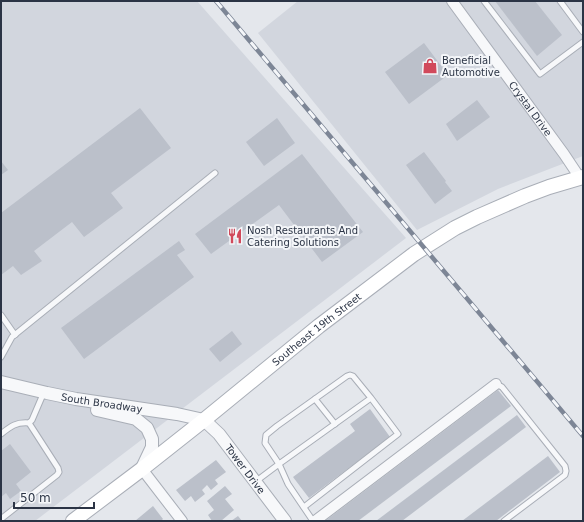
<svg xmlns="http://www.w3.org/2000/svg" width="584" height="522" font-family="'DejaVu Sans',sans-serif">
<rect width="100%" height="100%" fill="#e4e7ec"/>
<g fill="#d2d6de">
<polygon points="1,1 197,1 406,238 35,521 1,521"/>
<polygon points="298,1 583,1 583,156 498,189 417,230 258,33"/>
</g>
<g fill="#bbc0ca">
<polygon points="495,1 535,1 562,35 537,56"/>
<polygon points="424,43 448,75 409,104 385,72"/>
<polygon points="477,100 490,117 457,141 446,124"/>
<polygon points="140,108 171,148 111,193 123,208 84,237 72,222 34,251 42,261 21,275 13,266 1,275 1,213"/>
<polygon points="277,118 295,143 264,166 246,142"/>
<polygon points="424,152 446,181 445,182 452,191 435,204 406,165"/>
<polygon points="302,154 363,232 322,262 279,205 211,254 195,234"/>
<polygon points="1,161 8,170 1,175"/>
<polygon points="179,241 185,250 177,255 194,277 84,359 61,328"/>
<polygon points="232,331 242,344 220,362 209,349"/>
<polygon points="498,390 511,406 358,521 325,521"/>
<polygon points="370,409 390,437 309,498 293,477 355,431 350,424"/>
<polygon points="517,415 526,427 402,521 376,521"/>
<polygon points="10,444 31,472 16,484 21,491 10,499 6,493 1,497 1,451"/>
<polygon points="548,456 560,472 496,521 462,521"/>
<polygon points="216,460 226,472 215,480 218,484 211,490 207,485 202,490 205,494 195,502 191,496 185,501 176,490"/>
<polygon points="225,486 232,494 225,499 234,510 221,521 212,521 208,515 214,510 207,501"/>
<polygon points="153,506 163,519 161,521 135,521"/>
<polygon points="238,516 242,521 231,521"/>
</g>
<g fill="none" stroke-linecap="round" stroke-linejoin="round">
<g stroke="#a9aeb7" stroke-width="7">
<g id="service">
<polyline points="484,1 540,74 583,42"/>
<polyline points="560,1 583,32"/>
<polyline points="1,315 15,335"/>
<polyline points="1,357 12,337 215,173"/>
<polyline points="496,384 502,387 565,466 566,471 565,475 504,521"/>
<polyline points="315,399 335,424"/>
<path d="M1 434C11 426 16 422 29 423L32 420 44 392"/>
<polyline points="255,482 279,464 288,484 313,521"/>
<polyline points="304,507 398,434 371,398 279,464 265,443 266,435 277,426 347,376 350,375 353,376 371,398"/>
<polyline points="1,519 57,475 59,472 58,468 29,423"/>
</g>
</g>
<g stroke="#a9aeb7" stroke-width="12">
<g id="minor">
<path id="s1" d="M452 1 564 154 580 178"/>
<polyline points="142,469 182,521"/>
<polyline points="315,521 496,384"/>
</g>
</g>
<g stroke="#a9aeb7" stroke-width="14">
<g id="tertiary">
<path id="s2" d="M1 382 47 393 76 399 177 414 204 420 219 434 285 521"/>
<polyline points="97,410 136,419 147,428 152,439 152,447 142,468"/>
</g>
</g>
<g stroke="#a9aeb7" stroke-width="16">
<g id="secondary">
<path id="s3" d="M73 521 142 469 204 420 319 326 414 254 455 228 477 217 525 196 549 187 583 177"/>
</g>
</g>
<use href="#service" stroke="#f7f8fa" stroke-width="5"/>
<use href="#minor" stroke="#f7f8fa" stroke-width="10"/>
<use href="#tertiary" stroke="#f7f8fa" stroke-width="12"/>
<use href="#secondary" stroke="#fff" stroke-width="14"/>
<g stroke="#7d8696" stroke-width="4.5">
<polyline id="rail" points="216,1 583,436"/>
</g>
<use href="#rail" stroke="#f4f6f9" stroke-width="3" stroke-dasharray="9" stroke-linecap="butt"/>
</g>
<defs>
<g id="shop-bare" transform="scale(1.2)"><path d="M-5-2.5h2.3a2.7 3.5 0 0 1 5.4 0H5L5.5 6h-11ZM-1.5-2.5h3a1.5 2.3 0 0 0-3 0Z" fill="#d1495b" stroke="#f4f6f9" stroke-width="2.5" paint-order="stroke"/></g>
<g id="restaurant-bare" transform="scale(1.2)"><path d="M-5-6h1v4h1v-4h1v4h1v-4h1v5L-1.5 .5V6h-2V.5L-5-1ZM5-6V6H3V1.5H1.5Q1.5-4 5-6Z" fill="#d1495b" stroke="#f4f6f9" stroke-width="2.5" paint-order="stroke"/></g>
</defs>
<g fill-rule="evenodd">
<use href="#shop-bare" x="430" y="66"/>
<use href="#restaurant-bare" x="235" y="236"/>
</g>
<g text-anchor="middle" stroke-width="4" stroke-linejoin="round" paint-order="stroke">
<g font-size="10" fill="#2b3445" stroke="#f4f6f9" text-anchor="start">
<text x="442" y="64">Beneficial<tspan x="442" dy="12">Automotive</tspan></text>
<text x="247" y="234">Nosh Restaurants And<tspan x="247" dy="12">Catering Solutions</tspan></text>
</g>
<g font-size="10" fill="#2b3445" stroke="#f4f6f9">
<text dy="4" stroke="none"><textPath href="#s1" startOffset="133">Crystal Drive</textPath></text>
<text dy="4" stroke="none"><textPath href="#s3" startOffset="310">Southeast 19th Street</textPath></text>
<text dy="4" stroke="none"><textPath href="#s2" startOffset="103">South Broadway</textPath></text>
<text dy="4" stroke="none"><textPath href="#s2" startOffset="271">Tower Drive</textPath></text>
</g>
</g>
<rect width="584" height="522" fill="none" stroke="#2b3445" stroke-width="4"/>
<path d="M14 502v6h80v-6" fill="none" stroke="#2b3445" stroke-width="2"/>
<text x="20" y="502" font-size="12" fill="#2b3445" stroke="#f4f6f9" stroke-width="3" paint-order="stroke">50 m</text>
</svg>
